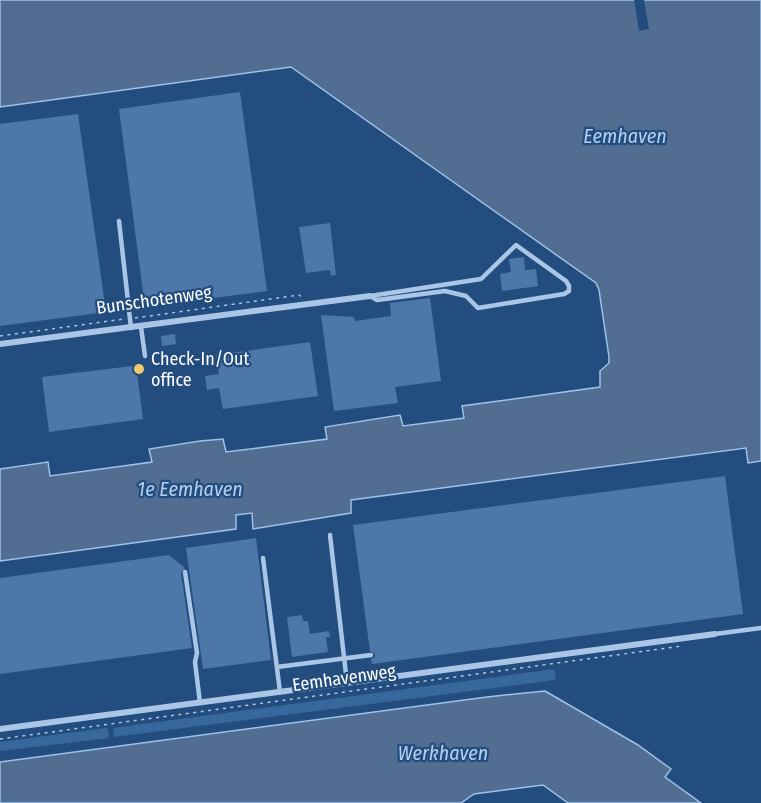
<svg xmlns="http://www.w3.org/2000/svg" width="761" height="803" font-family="'Fira Sans Condensed',sans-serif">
<rect width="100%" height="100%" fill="#244d7f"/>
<g fill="#38679c">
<polygon points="554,669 556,679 548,681 114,737 113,728"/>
<polygon points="106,728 108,729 109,738 0,751 0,742"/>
</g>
<g fill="#516e92" stroke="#9ec1e7" stroke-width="1.5">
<polygon points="0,0 761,0 761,461 748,463 746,448 351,500 351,513 253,529 252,513 236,515 236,529 0,561 0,469 48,462 50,476 152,462 149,449 200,441 223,439 226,452 327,439 325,427 400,415 403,426 464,418 462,406 600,387 600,371 609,363 609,357 599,290 596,283 291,67 0,107"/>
<polygon points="545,691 638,745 671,769 665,777 701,803 568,803 543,785 474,794 461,803 0,803 0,762 487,697"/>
</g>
<polygon fill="#244d7f" points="634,0 644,0 649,29 639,31"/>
<g fill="#4c77a8">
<polygon points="240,92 267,291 145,307 119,109"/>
<polygon points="78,114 106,312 0,326 0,124"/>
<polygon points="330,223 336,275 331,276 330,270 306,273 299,227"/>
<polygon points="524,257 525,270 536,269 538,286 502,291 500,274 511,272 509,259"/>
<polygon points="430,298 441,381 395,387 398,403 334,411 321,315 354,317 355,321 391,316 390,303"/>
<polygon points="175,334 176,344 162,346 161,336"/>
<polygon points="310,342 318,396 223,409 219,388 207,390 205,376 219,374 216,355"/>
<polygon points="140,365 141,373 137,373 143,419 49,432 42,377"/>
<polygon points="725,476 743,614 372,664 371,659 375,657 375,654 370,651 353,525"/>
<polygon points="256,538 271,660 203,669 186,548"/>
<polygon points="169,555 185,568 181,573 192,648 0,674 0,578"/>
<polygon points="302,615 303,621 308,621 310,634 329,631 330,637 326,637 328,652 292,657 287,617"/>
</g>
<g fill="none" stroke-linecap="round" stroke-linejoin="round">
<g stroke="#aac6e6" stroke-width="1.5" stroke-dasharray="3 4.5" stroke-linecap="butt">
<polyline points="135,318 299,295 302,297"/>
<polyline points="0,336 124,319"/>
<polyline points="0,739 682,646"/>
</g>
<g stroke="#aac6e6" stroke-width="4.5">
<polyline points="119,221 131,328"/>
<polygon points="516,245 566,281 569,286 569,291 564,294 478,308 466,296 445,291 377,300 370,296 481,279"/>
<polyline points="141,327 145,356"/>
<polyline points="330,535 347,683"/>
<polyline points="263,558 280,692"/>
<polyline points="185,572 197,653 195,662 200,703"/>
<polyline points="715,634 761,628"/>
<polyline points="277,667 371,655"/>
</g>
<g stroke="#aac6e6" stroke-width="6">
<polyline points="0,344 370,296"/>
<polyline points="0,729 715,634"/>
</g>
</g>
<circle fill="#f0c86d" stroke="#244d7f" stroke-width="2" cx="139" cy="369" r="6"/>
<g text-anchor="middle" stroke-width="4.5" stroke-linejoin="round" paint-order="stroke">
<g font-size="18" fill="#fff" stroke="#244d7f">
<text transform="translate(154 300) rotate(-8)" y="6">Bunschotenweg</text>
<text transform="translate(344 678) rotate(-8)" y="6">Eemhavenweg</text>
</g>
<g font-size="18" fill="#fff" stroke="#244d7f" text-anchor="start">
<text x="151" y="365">Check-In/Out<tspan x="151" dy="21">office</tspan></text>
</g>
<g font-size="20" font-style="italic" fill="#b5d0ee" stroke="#244d7f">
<text x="625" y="143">Eemhaven</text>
<text x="190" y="496">1e Eemhaven</text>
<text x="443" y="760">Werkhaven</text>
</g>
</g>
</svg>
